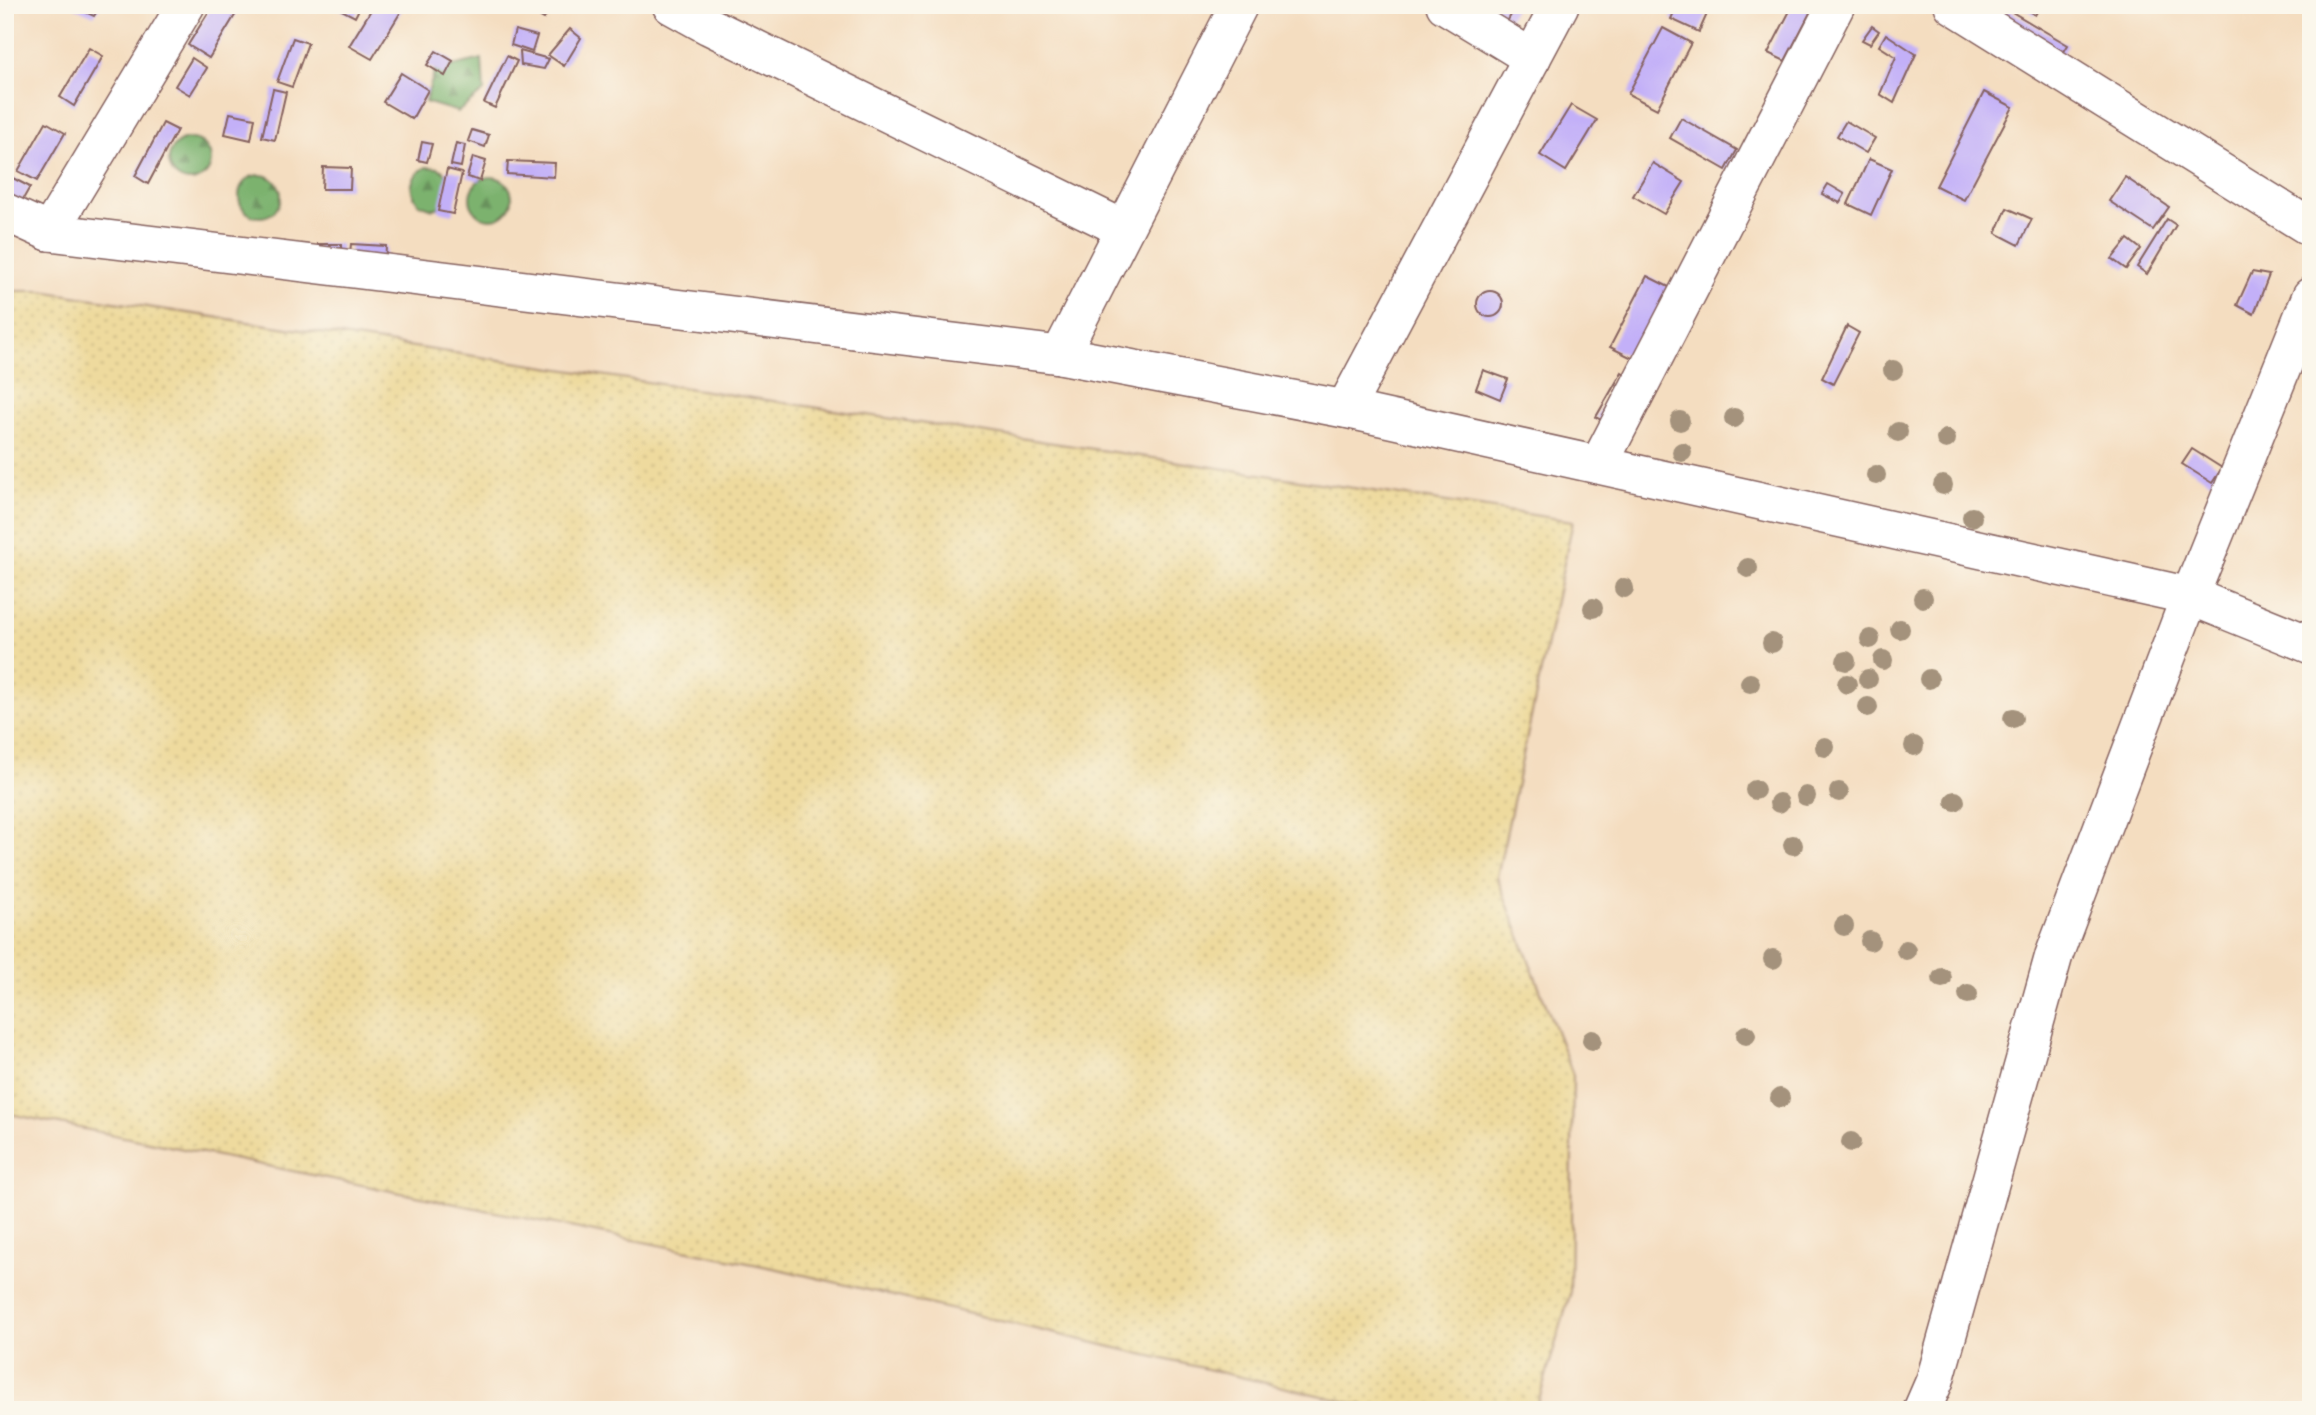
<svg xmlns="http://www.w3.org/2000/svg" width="2316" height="1415" font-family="Mali,sans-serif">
<defs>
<pattern id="forest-firs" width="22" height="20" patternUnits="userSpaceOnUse" patternTransform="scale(1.75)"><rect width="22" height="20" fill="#7cb26e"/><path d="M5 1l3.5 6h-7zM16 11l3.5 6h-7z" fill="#68905b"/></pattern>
<pattern id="sand-dots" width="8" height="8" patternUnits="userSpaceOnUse" patternTransform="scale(1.75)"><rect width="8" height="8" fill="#eeda9e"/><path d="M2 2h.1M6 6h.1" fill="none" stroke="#cebb88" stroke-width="1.8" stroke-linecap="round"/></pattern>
</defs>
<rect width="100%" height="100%" fill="#fbf7ec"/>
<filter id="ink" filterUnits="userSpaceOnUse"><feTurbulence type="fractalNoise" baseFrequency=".0143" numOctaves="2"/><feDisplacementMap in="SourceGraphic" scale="14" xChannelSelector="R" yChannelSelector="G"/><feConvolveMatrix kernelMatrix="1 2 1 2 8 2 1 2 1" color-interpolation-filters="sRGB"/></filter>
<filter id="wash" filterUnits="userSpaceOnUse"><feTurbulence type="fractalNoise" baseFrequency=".00686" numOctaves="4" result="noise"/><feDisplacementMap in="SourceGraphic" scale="28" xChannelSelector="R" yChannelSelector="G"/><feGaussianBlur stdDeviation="1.57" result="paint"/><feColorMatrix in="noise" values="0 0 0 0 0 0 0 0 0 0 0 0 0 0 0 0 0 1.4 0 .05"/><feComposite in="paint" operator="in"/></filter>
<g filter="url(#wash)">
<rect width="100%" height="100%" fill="#f4ddc0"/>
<g fill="url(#forest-firs)" stroke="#63684c" stroke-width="2">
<polygon points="482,59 484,91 458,112 425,102 435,70"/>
<circle cx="190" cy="160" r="21"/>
<path d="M426 167 439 168 449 176 440 207 433 209 419 204C407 190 410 176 426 167Z"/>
<circle cx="260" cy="196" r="21"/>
<circle cx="491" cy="198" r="21"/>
</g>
<polygon fill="url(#sand-dots)" stroke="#9c7c64" stroke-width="2" points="5,291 41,291 1573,521 1497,877 1573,1075 1570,1294 1536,1410 1382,1410 778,1269 5,1113"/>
<g id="blocks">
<g fill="#c3b0f8">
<polygon points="75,5 101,5 94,16 74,7"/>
<polygon points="213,5 226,5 237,12 209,58 188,45"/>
<polygon points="332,5 361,5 355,17"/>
<polygon points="374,5 405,5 372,59 349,46"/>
<polygon points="532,5 552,5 544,19 529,10"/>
<polygon points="1473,5 1517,5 1502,30"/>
<polygon points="1677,5 1711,5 1699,32 1671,19"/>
<polygon points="1793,5 1814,5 1785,61 1768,53"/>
<polygon points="1971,5 2000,5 2068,45 2060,58"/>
<polygon points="2019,5 2041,5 2035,15"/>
<polygon points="1872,26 1879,31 1870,44 1862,40"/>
<polygon points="1663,28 1691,43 1657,109 1628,94"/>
<polygon points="570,29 581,38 564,66 548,55"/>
<polygon points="515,30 537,36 532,52 511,45"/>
<polygon points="1886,34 1916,54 1894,103 1880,94 1896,57 1879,46"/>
<polygon points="293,38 308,43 292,87 277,82"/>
<polygon points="89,48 103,56 74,106 60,97"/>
<polygon points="436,51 453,61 445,76 427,65"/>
<polygon points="520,51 549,59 544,69 521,65"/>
<polygon points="507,56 517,61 495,108 484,103"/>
<polygon points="192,58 207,68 190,95 175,86"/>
<polygon points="401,73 428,90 412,119 383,102"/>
<polygon points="273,89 286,92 275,140 262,137"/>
<polygon points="1984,92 2013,107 1964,200 1936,186"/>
<polygon points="1571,105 1597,120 1566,171 1540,155"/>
<polygon points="230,113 255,118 251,140 225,134"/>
<polygon points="1681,118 1737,150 1726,170 1670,138"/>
<polygon points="1846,121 1875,138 1866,153 1837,136"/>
<polygon points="46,122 65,133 37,181 18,171"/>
<polygon points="163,123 177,130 148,184 135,176"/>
<polygon points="472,130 489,135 485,147 468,141"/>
<polygon points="422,142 432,144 427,162 418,160"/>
<polygon points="456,143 465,145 461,167 451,165"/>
<polygon points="473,157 486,161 480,181 467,177"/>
<polygon points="1869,159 1892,169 1871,215 1848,204"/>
<polygon points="508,161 555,163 554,177 507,174"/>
<polygon points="1653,163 1684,182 1664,214 1633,196"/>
<polygon points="323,167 351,168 350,189 322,189"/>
<polygon points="447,169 462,173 453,214 438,211"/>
<polygon points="5,174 30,187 18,208 5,201"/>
<polygon points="2125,177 2169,207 2153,230 2109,201"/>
<polygon points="1828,184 1845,194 1840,203 1822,194"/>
<polygon points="2007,208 2032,219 2019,245 1996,233"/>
<polygon points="2167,219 2176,225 2147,274 2137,267"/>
<polygon points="2128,239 2141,249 2126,269 2112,259"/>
<polygon points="318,244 341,244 341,257 318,256"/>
<polygon points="351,244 386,246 385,265 349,262"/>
<polygon points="2252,272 2269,275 2254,314 2237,305"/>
<polygon points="1647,276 1677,291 1640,362 1610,347"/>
<circle cx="1490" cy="304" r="13"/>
<polygon points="1847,326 1859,333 1833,384 1822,378"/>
<polygon points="1483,370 1508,379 1500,399 1476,389"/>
<polygon points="1622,372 1635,380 1609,425 1596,417"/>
<polygon points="2192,449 2222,468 2212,483 2182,464"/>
</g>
</g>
</g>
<g filter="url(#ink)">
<use href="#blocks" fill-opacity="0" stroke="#86625f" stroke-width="2"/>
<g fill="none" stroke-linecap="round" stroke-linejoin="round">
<g stroke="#86625f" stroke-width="40">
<g id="minor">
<polyline points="671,5 709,26 1124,229"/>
<polyline points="1445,5 1532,58"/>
<polyline points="1953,5 2311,228"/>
<polyline points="5,212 49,232 1060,355 1345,409 2190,596 2311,645"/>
<polyline points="49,232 186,5"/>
<polyline points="1060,355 1239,5"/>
<polyline points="1345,409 1560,5"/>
<polyline points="1599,464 1836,5"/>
<polyline points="1922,1410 1935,1380 2054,955 2190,596 2311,296"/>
</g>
</g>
<use href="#minor" stroke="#fff" stroke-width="37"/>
</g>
<g fill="#a4927c">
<circle cx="1893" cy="370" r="10"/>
<circle cx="1734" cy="418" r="10"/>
<circle cx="1680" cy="421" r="10"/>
<circle cx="1898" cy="432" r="10"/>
<circle cx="1946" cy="439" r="10"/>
<circle cx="1682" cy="452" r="10"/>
<circle cx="1876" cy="475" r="10"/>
<circle cx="1943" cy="485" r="10"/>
<circle cx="1972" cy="517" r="10"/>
<circle cx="1748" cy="568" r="10"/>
<circle cx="1624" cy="588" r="10"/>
<circle cx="1923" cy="598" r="10"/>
<circle cx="1593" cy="608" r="10"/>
<circle cx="1900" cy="629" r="10"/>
<circle cx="1870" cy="639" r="10"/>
<circle cx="1772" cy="643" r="10"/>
<circle cx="1883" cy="660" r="10"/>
<circle cx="1846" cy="661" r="10"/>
<circle cx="1868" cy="679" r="10"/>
<circle cx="1929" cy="679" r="10"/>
<circle cx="1750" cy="683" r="10"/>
<circle cx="1847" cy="684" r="10"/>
<circle cx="1868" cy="707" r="10"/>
<circle cx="2013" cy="718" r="10"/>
<circle cx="1914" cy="746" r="10"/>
<circle cx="1825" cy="747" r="10"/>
<circle cx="1755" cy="790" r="10"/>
<circle cx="1839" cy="792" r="10"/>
<circle cx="1806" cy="796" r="10"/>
<circle cx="1955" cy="801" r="10"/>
<circle cx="1779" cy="803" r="10"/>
<circle cx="1793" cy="845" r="10"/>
<circle cx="1844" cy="926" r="10"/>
<circle cx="1870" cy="941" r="10"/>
<circle cx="1906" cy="950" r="10"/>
<circle cx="1773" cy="959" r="10"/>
<circle cx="1942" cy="978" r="10"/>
<circle cx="1968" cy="994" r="10"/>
<circle cx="1746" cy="1035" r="10"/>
<circle cx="1592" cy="1040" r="10"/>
<circle cx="1780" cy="1098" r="10"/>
<circle cx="1851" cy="1142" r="10"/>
</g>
</g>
<rect width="2316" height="1415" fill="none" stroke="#fbf7ec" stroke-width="28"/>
</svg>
